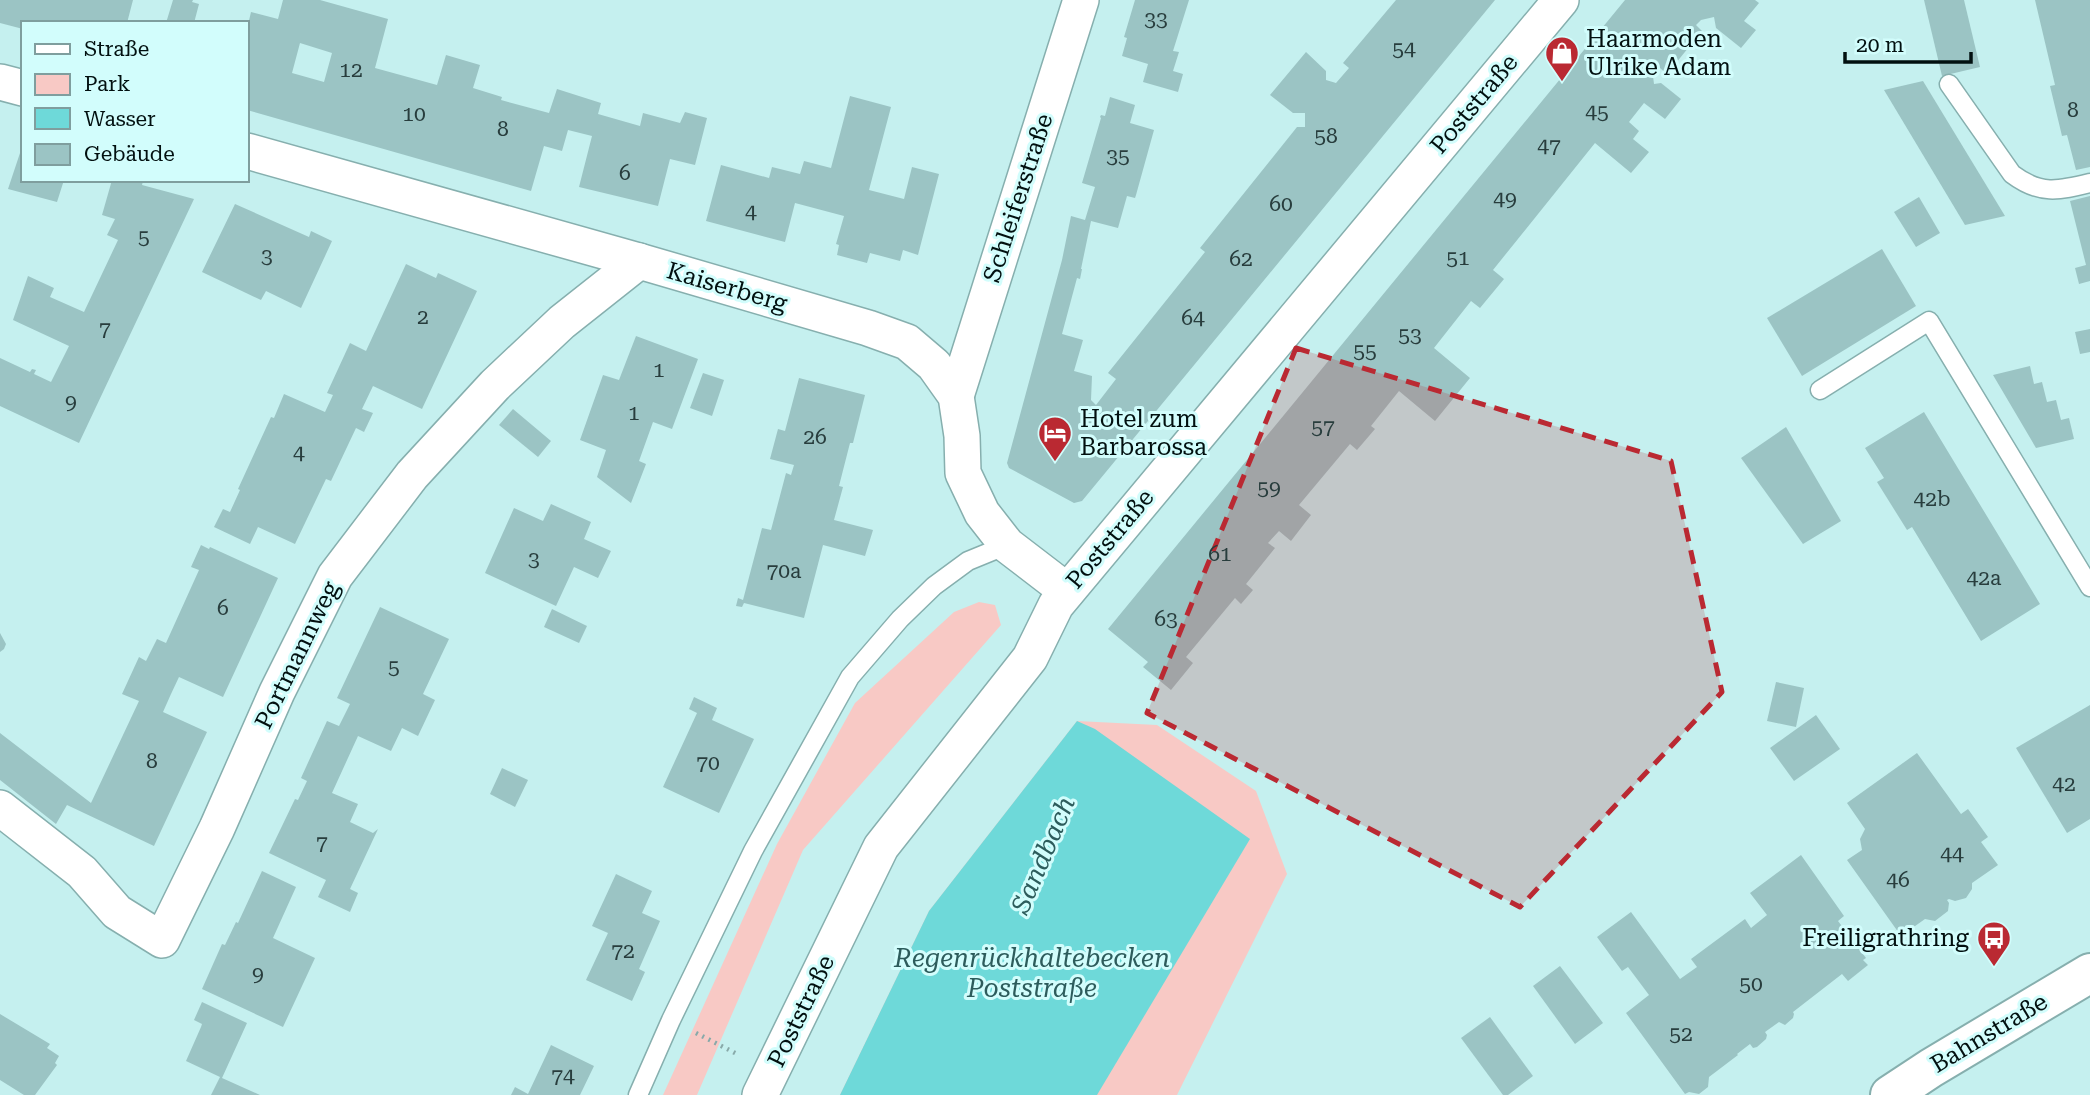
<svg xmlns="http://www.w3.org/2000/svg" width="2090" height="1095" font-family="'Roboto Serif',serif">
<rect width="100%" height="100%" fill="#c5f0ef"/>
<g fill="#f8c9c5">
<polygon points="979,602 995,605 1001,625 803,850 697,1095 663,1095 777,844 855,703 954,612"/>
<polygon points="1077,721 1157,725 1256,791 1287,874 1177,1095 840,1095 929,911"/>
</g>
<polygon fill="#6ed9d9" points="1077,721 1095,729 1250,839 1097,1095 840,1095 929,911"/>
<g fill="#9bc4c4" fill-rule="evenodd">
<polygon points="0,0 133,0 127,23 23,23 23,29 0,23"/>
<polygon points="173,0 193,0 192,2 199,4 194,23 166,23"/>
<path d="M283 0H320L388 19 375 68 437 85 446 55 480 65 473 88 502 97 501 100 549 113 557 89 601 103 598 114 640 126 643 113 680 123 685 112 707 118 695 165 670 159 658 206 579 187 592 136 568 130 562 151 544 146 531 191 247 110V29L251 12 278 19ZM300 43 332 53 324 82 292 73Z"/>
<polygon points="1135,0 1189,0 1173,51 1179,52 1173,71 1183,74 1178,92 1143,82 1148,64 1122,56 1127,38 1124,37"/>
<polygon points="1396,0 1495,0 1082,501 1074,503 1009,468 1007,463 1062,260 1071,216 1085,220 1095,187 1082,183 1101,118 1100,117 1101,115 1105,116 1110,97 1135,105 1130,123 1154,130 1136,195 1135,198 1127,196 1118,228 1091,221 1081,269 1082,269 1080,279 1077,278 1062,334 1083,340 1074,371 1092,376 1091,400 1096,405 1116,379 1108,373 1205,252 1200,248 1297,127 1305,127 1305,113 1293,113 1270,95 1306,52 1326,71 1326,80 1336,83 1349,68 1343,63"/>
<polygon points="1625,0 1755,0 1759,3 1744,21 1756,30 1741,48 1716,28 1714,17 1701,20 1696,25 1702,31 1667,74 1660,68 1653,76 1654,84 1661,83 1681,99 1665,119 1644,103 1629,122 1639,131 1633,139 1649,152 1631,173 1595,143 1493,270 1504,279 1480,308 1471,301 1434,348 1470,378 1435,421 1399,391 1371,426 1375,429 1357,450 1350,444 1299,505 1311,515 1291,541 1279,531 1268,543 1275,548 1246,584 1253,590 1241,604 1235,598 1186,657 1193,663 1171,690 1143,667 1148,662 1108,629"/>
<polygon points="1924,0 1964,0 1980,67 1942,76"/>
<polygon points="2035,0 2090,0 2090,167 2076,170 2067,135 2062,136 2050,86 2055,85"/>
<polygon points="1923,81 2005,216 1965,225 1884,90"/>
<polygon points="850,96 891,107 869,190 904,199 912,167 939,174 918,255 903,250 900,261 870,253 867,263 837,255 839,245 836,244 844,216 795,203 785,242 706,221 721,165 769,178 772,167 800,174 804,161 831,168"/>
<polygon points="22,147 23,180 64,180 57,202 8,189"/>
<polygon points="112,180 141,180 143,181 142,185 194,199 79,443 0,406 0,358 30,372 32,369 36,370 34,374 51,382 69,346 13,320 28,276 54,288 50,297 84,312 118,240 107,235 115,219 102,215"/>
<polygon points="2090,196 2090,281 2079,284 2075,268 2086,265 2070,201"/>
<polygon points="1919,197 1940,233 1916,247 1894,212"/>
<polygon points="235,204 309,237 311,231 332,241 301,308 266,291 261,300 202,272"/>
<polygon points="1882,249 1916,306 1802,376 1767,318"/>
<polygon points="406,264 436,278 438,273 477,291 422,409 373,386 362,409 373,413 364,432 356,428 331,481 326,479 295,544 258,527 250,544 214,527 223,509 230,512 240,490 238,489 271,417 274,418 284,394 325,412 333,395 327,393 350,343 366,351"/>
<polygon points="2090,329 2090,352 2080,354 2075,332"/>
<polygon points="636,336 698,359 672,429 653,422 639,461 646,464 631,503 597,477 606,450 580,440 603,375 619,380"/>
<polygon points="2030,366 2034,384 2042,382 2047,402 2056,400 2061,420 2069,418 2074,439 2036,448 1993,375"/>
<polygon points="703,373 724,380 712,416 690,408"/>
<polygon points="799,378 865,395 853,443 850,443 839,486 843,487 834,520 873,530 865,556 823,545 804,618 744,603 742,607 736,606 738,598 743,600 762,528 771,530 786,473 791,475 794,465 770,459 778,429 785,431"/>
<polygon points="513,409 551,441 538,457 499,425"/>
<polygon points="1924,412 2040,604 1981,641 1912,527 1907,530 1877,482 1884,478 1865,448"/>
<polygon points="1786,427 1841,521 1803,544 1741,458"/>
<polygon points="551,504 591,522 584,539 611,551 598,578 574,567 556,606 485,573 514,508 543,521"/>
<polygon points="201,545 209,549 210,547 278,578 223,697 179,677 171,694 163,712 207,732 154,846 67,805 56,824 0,780 0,733 91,803 139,701 122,694 139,657 146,661 157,639 166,643 199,570 191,567"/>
<polygon points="380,607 449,639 423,694 435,700 418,736 402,728 391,751 358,736 332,793 358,804 350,822 373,833 378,829 350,889 358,893 350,912 318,897 326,880 269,853 295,799 298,800 307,781 301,778 327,721 339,726 350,704 337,698"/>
<polygon points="552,609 587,626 579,643 544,627"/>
<polygon points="0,633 6,644 4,649 0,652"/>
<polygon points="1776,682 1804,688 1796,727 1767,721"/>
<polygon points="694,697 717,708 712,720 754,739 719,813 663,787 697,713 689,709"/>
<polygon points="2090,705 2090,819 2067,833 2016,748"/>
<polygon points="1816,715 1840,749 1794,781 1770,748"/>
<polygon points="1917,753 1961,814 1968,809 1988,837 1981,842 1998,865 1972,883 1972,889 1966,898 1955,901 1949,899 1947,900 1949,903 1948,911 1935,921 1925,919 1901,936 1847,860 1862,850 1860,839 1865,829 1847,803"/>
<polygon points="502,768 528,780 515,807 490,794"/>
<polygon points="1801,855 1844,916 1838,921 1866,958 1863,960 1868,965 1848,981 1842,974 1793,1012 1794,1014 1793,1018 1785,1025 1779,1022 1765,1032 1767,1035 1766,1039 1757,1047 1753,1048 1750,1044 1737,1054 1738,1055 1709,1077 1708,1087 1699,1094 1689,1092 1685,1094 1626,1013 1649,995 1628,967 1622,971 1597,937 1631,912 1680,979 1697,967 1691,959 1745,919 1751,928 1767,915 1750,893"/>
<polygon points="262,871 296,887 273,938 315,958 283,1027 202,989 222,944 225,945 236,922 238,923"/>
<polygon points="616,874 652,891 642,913 660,921 639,969 645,972 632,1001 586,980 608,933 592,926"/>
<polygon points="1560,966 1603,1023 1575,1044 1533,986"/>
<polygon points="202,1002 247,1023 222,1078 260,1095 211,1095 220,1077 186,1061 201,1027 202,1024 194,1020"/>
<polygon points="0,1014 50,1044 47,1048 59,1056 55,1063 57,1065 35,1095 24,1095 0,1080"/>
<polygon points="1490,1017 1533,1076 1508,1095 1503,1095 1461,1038"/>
<polygon points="551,1045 594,1066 580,1095 511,1095 515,1087 528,1094"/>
</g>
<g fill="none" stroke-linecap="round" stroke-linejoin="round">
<g stroke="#86afae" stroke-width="21">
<g id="lane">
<path d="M1949 84 2012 174C2040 195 2058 191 2090 183"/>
<polyline points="1820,390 1929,321 2090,587"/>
<polyline points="638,1095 671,1020 753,851 850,677 900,619 934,586 968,561 1007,545"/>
</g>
</g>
<g stroke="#86afae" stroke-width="38">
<g id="street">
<polyline points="0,82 23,88"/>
<polyline points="247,151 639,261 868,328 907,342 934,365 956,396 962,436 963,473 982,513 1007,545 1067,591"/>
<polyline points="956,396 1081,0"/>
<polyline points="0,808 82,872 117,912 162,940 217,828 277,692 335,576 412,475 495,385 562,322 639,261"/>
<polyline points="760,1095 881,847 1030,658 1056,605 1561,0"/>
</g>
</g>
<g stroke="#86afae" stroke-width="42">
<polyline id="secondary" points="1890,1095 1931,1068 2090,973"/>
</g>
<polyline stroke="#88a9a9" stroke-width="4.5" stroke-dasharray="2 5" stroke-linecap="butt" points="696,1033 739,1055"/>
<use href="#lane" stroke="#fff" stroke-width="18"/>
<use href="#street" stroke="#fff" stroke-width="35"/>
<use href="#secondary" stroke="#fff" stroke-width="38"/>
</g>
<path fill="#ba2932" fill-opacity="0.2" stroke="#ba2932" stroke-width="5" stroke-dasharray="14 9" stroke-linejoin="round" d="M1296 348 1671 461 1722 692 1520 907 1147 713Z"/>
<defs>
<g id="shop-pin" transform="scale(1.75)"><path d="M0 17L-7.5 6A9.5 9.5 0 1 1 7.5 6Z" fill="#ba2932" stroke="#d2fdfc"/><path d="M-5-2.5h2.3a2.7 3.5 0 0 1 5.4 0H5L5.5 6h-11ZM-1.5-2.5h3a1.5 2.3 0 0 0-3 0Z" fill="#fff"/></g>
<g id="hotel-pin" transform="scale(1.75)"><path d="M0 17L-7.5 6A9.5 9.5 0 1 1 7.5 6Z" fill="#ba2932" stroke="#d2fdfc"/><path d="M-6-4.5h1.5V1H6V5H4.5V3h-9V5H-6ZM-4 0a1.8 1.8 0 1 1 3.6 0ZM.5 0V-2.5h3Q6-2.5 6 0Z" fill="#fff"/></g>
<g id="bus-pin" transform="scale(1.75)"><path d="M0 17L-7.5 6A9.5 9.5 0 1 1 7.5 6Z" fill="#ba2932" stroke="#d2fdfc"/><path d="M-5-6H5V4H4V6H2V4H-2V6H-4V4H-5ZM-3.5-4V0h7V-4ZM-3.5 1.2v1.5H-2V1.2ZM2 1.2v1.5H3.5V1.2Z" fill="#fff"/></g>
</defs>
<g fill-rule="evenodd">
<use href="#shop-pin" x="1562" y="53"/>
<use href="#hotel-pin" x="1055" y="433"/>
<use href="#bus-pin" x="1994" y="938"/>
</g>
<g text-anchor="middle" stroke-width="6" stroke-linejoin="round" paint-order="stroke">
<g font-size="21" fill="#283d3d">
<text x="1156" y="26">33</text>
<text x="1404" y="56">54</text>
<text x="351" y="77">12</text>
<text x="2073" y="117">8</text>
<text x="1597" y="119">45</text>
<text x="414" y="121">10</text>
<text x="503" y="136">8</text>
<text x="1326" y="143">58</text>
<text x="1549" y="153">47</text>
<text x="1118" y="163">35</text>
<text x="625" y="180">6</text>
<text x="1505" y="206">49</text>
<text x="1281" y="211">60</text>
<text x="751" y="219">4</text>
<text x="144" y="244">5</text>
<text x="267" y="263">3</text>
<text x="1458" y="265">51</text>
<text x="1241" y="266">62</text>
<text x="423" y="324">2</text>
<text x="1193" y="325">64</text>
<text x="105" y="336">7</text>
<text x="1410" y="342">53</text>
<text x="1365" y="358">55</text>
<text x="659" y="377">1</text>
<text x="71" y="409">9</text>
<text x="634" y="420">1</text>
<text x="1323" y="434">57</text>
<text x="815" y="444">26</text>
<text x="299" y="460">4</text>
<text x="1269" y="495">59</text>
<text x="1932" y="506">42b</text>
<text x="1220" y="561">61</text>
<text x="534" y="566">3</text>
<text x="784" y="578">70a</text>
<text x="1984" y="585">42a</text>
<text x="223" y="615">6</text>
<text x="1166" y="626">63</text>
<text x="394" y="674">5</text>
<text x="152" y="768">8</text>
<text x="708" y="770">70</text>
<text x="2064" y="791">42</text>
<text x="322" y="850">7</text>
<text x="1952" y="861">44</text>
<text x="1898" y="887">46</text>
<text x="623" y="958">72</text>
<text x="258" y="981">9</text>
<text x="1751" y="991">50</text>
<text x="1681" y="1041">52</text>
<text x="563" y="1083">74</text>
</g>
<g font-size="24" fill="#021010" stroke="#d2fdfc" text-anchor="start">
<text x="1586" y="47">Haarmoden<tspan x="1586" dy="28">Ulrike Adam</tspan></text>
<text x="1080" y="427">Hotel zum<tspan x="1080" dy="28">Barbarossa</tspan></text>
<text x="1969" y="946" text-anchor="end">Freiligrathring</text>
</g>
<g font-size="24" fill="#021010" stroke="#d2fdfc">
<text transform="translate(1474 104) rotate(-50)" y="8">Poststraße</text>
<text transform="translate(1018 198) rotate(-72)" y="8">Schleiferstraße</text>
<text transform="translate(727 287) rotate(16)" y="8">Kaiserberg</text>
<text transform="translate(1110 539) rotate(-50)" y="8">Poststraße</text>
<text transform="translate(297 655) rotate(-64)" y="8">Portmannweg</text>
<text transform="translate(801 1011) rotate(-64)" y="8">Poststraße</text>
<text transform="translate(1989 1033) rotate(-31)" y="8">Bahnstraße</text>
</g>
<g font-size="26" font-style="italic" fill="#2d5c5c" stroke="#d2fdfc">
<text transform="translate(1043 855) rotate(-67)" y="9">Sandbach</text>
<text x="1032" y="967">Regenrückhaltebecken<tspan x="1032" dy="30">Poststraße</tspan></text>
</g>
</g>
<rect x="21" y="21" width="228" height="161" fill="#d2fdfc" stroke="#7f9e9e" stroke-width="2"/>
<rect x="35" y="44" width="35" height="10" fill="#ffffff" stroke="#7f9e9e" stroke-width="2"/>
<text x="84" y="56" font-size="21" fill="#021010">Straße</text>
<rect x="35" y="74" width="35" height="21" fill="#f8c9c5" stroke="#7f9e9e" stroke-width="2"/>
<text x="84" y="91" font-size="21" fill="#021010">Park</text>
<rect x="35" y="108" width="35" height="21" fill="#6ed9d9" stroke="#7f9e9e" stroke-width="2"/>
<text x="84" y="126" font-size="21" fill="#021010">Wasser</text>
<rect x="35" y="144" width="35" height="21" fill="#9bc4c4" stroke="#7f9e9e" stroke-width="2"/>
<text x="84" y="161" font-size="21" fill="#021010">Gebäude</text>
<path d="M1845 52v10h126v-10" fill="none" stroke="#021010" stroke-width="3.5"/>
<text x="1856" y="52" font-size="21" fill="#021010" stroke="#d2fdfc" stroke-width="5" paint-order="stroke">20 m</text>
</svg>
